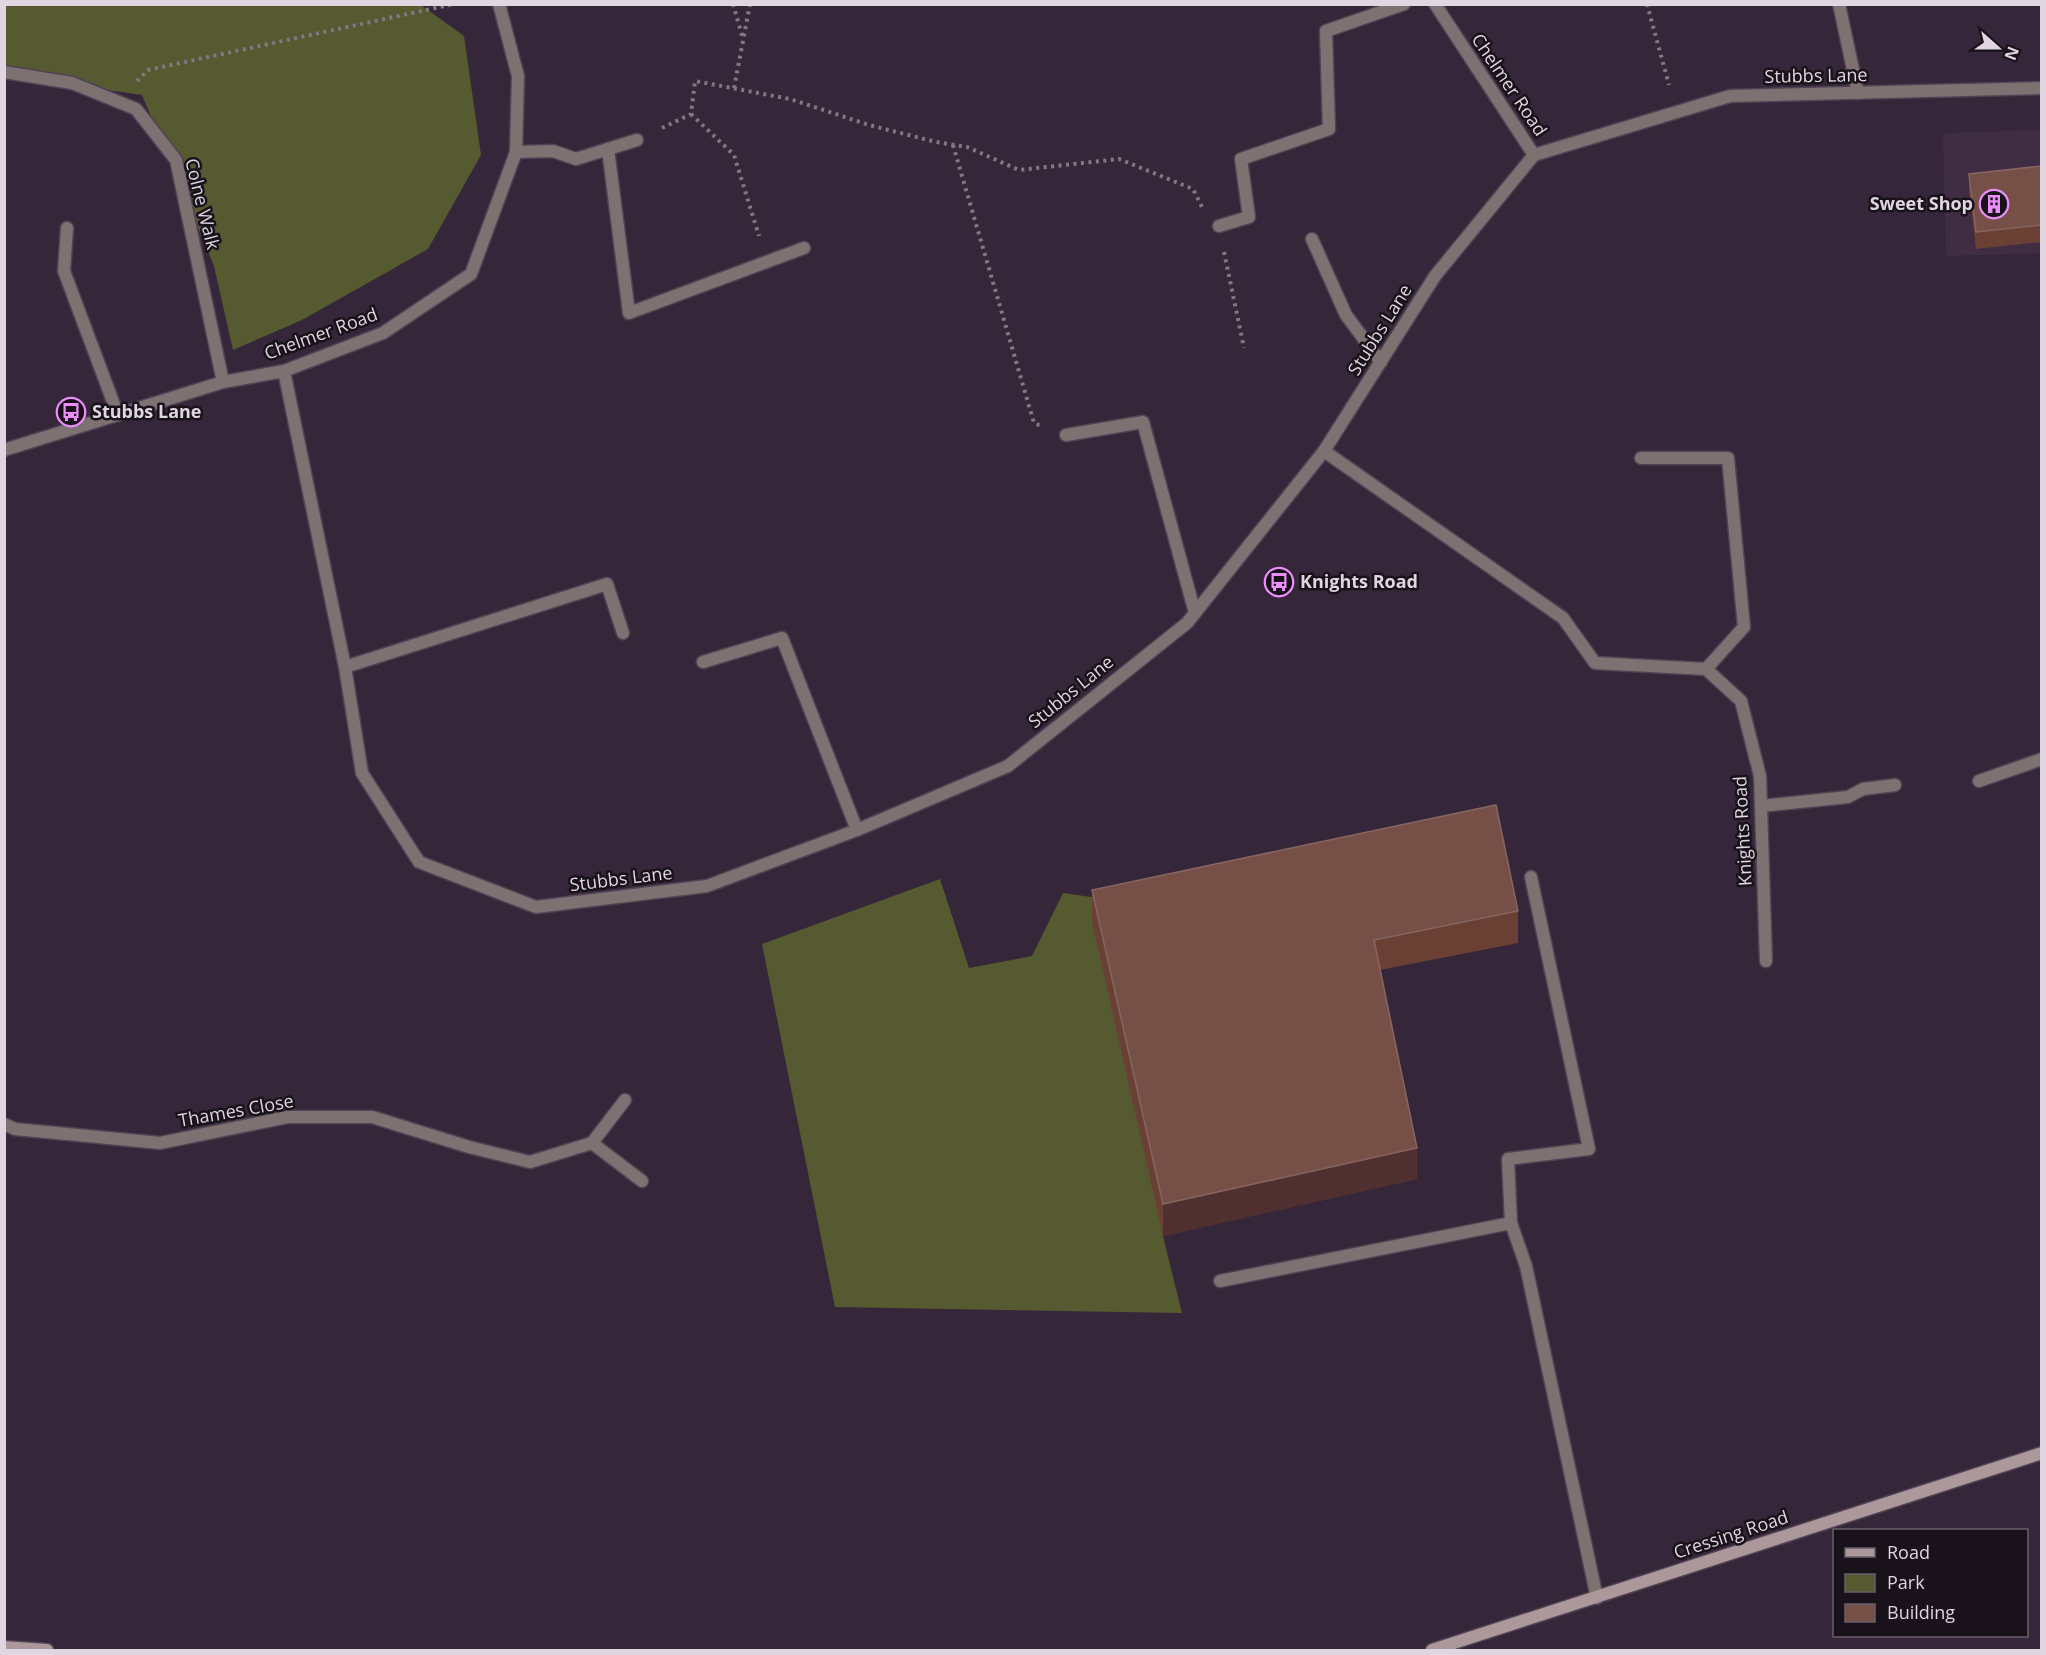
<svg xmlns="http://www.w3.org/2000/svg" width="2046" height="1655" font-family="'Open Sans',sans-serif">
<rect width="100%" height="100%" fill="#352739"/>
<polygon fill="#402d44" points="2041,130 2041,253 1946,256 1943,133"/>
<g fill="#555a31">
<polygon points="5,5 421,5 464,36 481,155 428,249 302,320 233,350 214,266 142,95 5,75"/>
<polygon points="940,879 969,968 1032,956 1063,893 1112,900 1163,1236 1182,1313 835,1307 762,944"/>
</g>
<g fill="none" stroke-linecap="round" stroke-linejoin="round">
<g stroke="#504354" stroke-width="15">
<g id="lane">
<polyline points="1839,4 1858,93"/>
<polyline points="4,72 72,83 136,109 176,160 223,382"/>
<polyline points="67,228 64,271 118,415"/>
<polyline points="1761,806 1848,797 1863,789 1895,785"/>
<polyline points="1511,1223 1508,1159 1589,1149 1531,877"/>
</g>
</g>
<g stroke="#504354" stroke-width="15">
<g id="street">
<polyline points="1435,4 1534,155"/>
<polyline points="608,149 629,313 804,248"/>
<polyline points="516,152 553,151 576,159 637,140"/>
<polyline points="1219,226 1249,217 1241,159 1329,129 1326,31 1404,4"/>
<polyline points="1312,239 1346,315 1381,362"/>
<polyline points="284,371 345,667 362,773 419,862 536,907 707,886 857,830 1008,766 1187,623 1324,451 1435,276 1534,155 1730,96 2042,88"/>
<polyline points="1066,435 1143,422 1195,613"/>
<polyline points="4,450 223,382 284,371 383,333 471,274 516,152 518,76 499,4"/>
<polyline points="1324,451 1563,618 1595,663 1706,669 1741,701 1760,776 1766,961"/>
<polyline points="1641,458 1728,458 1744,627 1706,669"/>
<polyline points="703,662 782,638 857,830"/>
<polyline points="345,667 607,584 623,633"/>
<polyline points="1979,781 2042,759"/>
<polyline points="4,1124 15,1129 160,1143 288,1117 372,1117 469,1147 530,1162 592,1143 625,1100"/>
<polyline points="592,1143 642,1181"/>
<polyline points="1220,1281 1511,1223 1526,1266 1597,1598"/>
</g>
</g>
<g stroke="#504354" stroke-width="15">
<g id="secondary">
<polyline points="4,1647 47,1650"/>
<polyline points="1432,1650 2042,1453"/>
</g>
</g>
<g stroke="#837786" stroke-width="4" stroke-dasharray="3 4.5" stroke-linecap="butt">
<polyline points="733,4 743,39"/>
<polyline points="1647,4 1669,85"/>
<polyline points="137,81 148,70 454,4"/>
<polyline points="734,88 750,4"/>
<polyline points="691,114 734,155 759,236"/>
<polyline points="662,128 691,114 695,81 790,99 869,125 936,142 967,147 1019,170 1119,159 1193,189 1202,207"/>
<polyline points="953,145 1034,423 1043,427"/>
<polyline points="1224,252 1244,348"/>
</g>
<use href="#lane" stroke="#7e7172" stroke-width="12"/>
<use href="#street" stroke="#7e7172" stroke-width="12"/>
<use href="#secondary" stroke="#ac979a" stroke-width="12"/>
</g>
<g fill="#6a4035">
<polygon points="2042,166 2042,242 1976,249 1969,190 1969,174"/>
<polygon points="1092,890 1518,911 1518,943 1380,970 1417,1179 1163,1236 1092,922"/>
</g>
<polygon fill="#4f2f2f" points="1417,1148 1417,1179 1163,1236 1163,1204"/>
<g fill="#765047" stroke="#876560" stroke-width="1.5">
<polygon points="2042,166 2042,225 1976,232 1969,174"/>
<polygon points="1496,805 1518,911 1374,940 1417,1148 1163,1204 1092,890"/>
</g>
<defs>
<g id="building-ring" transform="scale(1.5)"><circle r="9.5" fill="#19121a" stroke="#eb8dfb" stroke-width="1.5"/><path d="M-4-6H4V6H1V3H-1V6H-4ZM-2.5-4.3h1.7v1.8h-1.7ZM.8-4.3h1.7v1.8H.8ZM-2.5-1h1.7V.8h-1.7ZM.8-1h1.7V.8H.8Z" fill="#eb8dfb"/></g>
<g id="bus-ring" transform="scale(1.5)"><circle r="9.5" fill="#19121a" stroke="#eb8dfb" stroke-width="1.5"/><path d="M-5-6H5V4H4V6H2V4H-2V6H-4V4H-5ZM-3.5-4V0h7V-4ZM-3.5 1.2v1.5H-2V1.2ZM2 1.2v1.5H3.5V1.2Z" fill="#eb8dfb"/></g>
</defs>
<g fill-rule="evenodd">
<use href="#building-ring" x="1994" y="204"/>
<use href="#bus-ring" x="71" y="412"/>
<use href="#bus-ring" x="1279" y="582"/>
</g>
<g text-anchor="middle" stroke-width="5" stroke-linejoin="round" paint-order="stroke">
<g font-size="18" fill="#dfd6e1" stroke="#19121a">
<text transform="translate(1816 76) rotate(-1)" y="6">Stubbs Lane</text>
<text transform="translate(1509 85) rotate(56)" y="6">Chelmer Road</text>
<text transform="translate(202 204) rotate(76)" y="6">Colne Walk</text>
<text transform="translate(1380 330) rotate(-58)" y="6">Stubbs Lane</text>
<text transform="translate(321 334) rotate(-20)" y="6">Chelmer Road</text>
<text transform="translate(1071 692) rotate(-39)" y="6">Stubbs Lane</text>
<text transform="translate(1743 831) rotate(-93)" y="6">Knights Road</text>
<text transform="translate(621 879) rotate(-7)" y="6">Stubbs Lane</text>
<text transform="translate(236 1111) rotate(-10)" y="6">Thames Close</text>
<text transform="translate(1731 1535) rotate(-18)" y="6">Cressing Road</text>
</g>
<g font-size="18" font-weight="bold" fill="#dfd6e1" stroke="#19121a" text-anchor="start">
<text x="1973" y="210" text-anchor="end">Sweet Shop</text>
<text x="92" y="418">Stubbs Lane</text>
<text x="1300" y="588">Knights Road</text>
</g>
</g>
<rect width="2046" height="1655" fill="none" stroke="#dfd6e1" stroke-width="12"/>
<rect x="1833" y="1529" width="195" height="108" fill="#19121a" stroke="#68606a" stroke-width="1.5"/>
<rect x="1845" y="1548" width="30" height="9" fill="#ac979a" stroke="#68606a" stroke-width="1.5"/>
<text x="1887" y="1559" font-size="18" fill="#dfd6e1">Road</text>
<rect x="1845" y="1574" width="30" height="18" fill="#555a31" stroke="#68606a" stroke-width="1.5"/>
<text x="1887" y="1589" font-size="18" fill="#dfd6e1">Park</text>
<rect x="1845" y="1604" width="30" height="18" fill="#765047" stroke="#68606a" stroke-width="1.5"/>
<text x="1887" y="1619" font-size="18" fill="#dfd6e1">Building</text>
<g transform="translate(1998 48) rotate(111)" stroke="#19121a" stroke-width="4.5" paint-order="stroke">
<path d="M0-4.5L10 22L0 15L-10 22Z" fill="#dfd6e1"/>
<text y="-9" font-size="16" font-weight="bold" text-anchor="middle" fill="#dfd6e1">N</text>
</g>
</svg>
